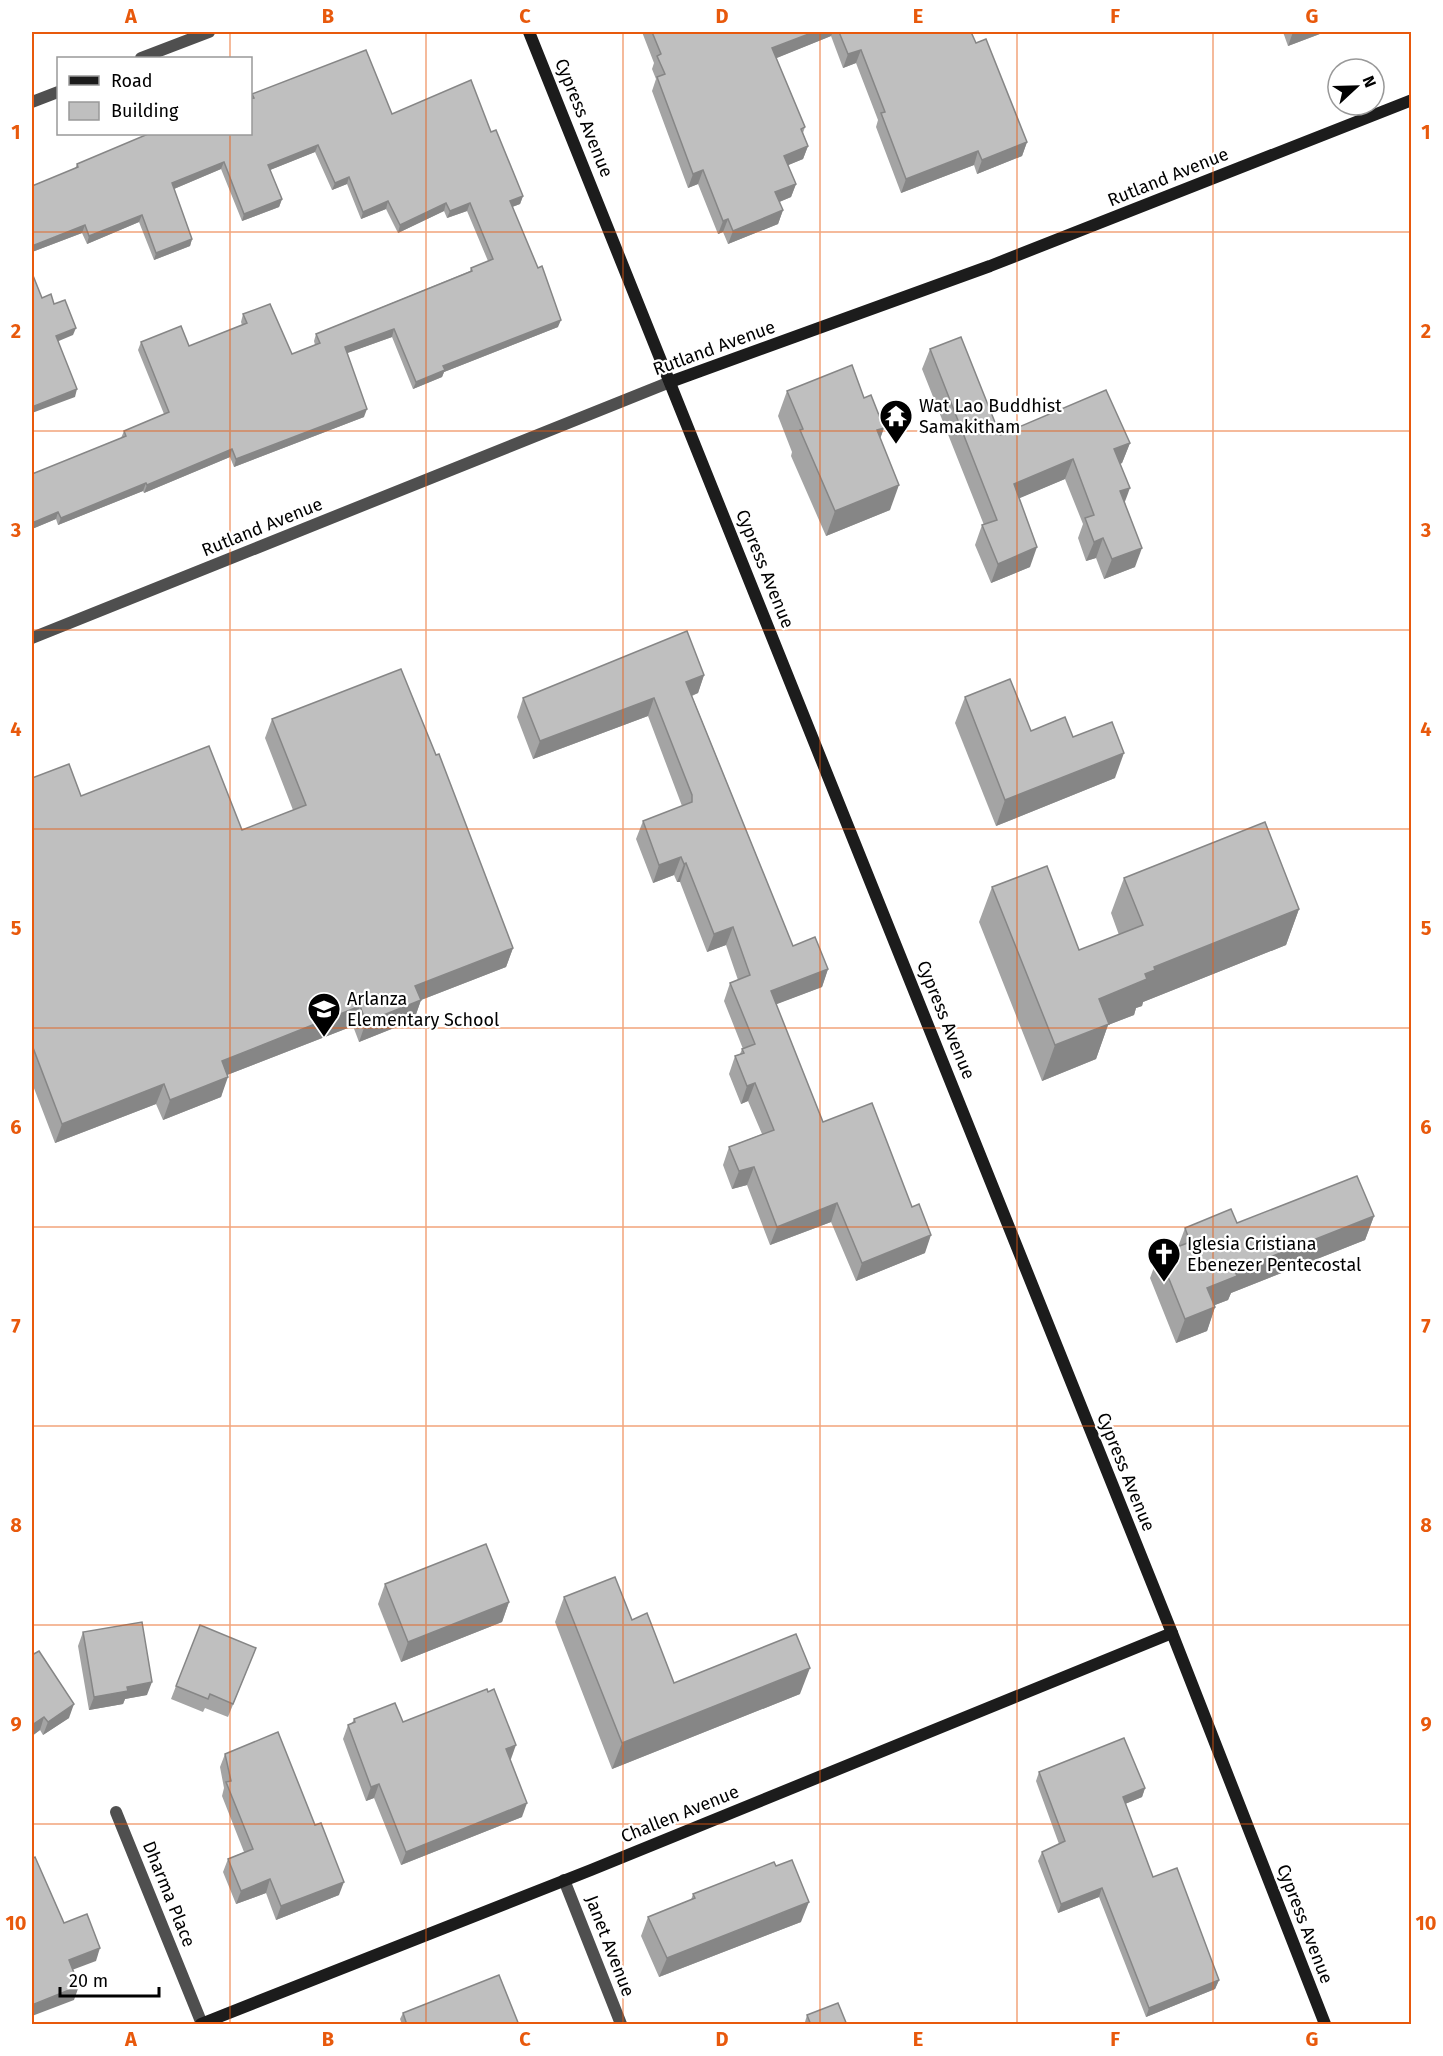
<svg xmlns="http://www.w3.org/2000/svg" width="1443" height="2056" font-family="'Fira Sans',sans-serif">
<rect width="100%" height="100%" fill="#fff"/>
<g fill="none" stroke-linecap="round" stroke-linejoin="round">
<g stroke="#4f4f4f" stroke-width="12">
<polyline points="141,58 209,32"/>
<polyline points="32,102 58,92"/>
<polyline points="32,638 670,382"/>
<polyline points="116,1812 202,2024"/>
<polyline points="564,1880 621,2024"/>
</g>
<g stroke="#1c1c1c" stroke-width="12">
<polyline points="529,32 1172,1633 1325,2024"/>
<polyline points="670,382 990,266 1412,100"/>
<polyline points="201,2024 591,1870 1172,1633"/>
</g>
</g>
<g fill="#a4a4a4">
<polygon points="642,32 971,32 976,43 1027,142 1022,156 977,174 974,165 901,193 876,127 878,120 856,63 843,68 831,36 776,58 805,127 803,133 808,146 803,159 788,165 796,184 791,197 779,202 783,210 778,224 728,244 723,232 718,234 698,184 688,188 652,91 656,79 652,69 654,63"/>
<polygon points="1283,32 1325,32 1288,46"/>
<polygon points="252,94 392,114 491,132 523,196 520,204 512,207 558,327 444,372 442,377 413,389 392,337 347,353 364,417 234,467 230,457 144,493 143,491 58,525 56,519 32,529 32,474 121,438 124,431 164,414 138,350 141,342 189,346 242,325 241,322 243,314 292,354 315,345 314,341 316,334 470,271 471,268 488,261 467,211 447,218 444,211 398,233 386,209 361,219 347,184 332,190 315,152 270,170 282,199 279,207 242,221 221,169 174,189 192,239 190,246 154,260 139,222 87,244 82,233 32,252 32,186 75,169 77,164 250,134 250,98"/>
<polygon points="930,349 1000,435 1130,443 1122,463 1120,464 1125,502 1135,567 1104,579 1096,558 1086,561 1078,538 1083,524 1065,479 1019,498 1030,567 991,583 975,545 982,525 984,525 922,369"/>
<polygon points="787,391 864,398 884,428 880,438 890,510 826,536 791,456 792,452 778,416"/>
<polygon points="704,675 698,693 692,696 793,946 828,969 822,987 776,1004 823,1122 925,1253 856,1281 831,1222 770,1245 747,1185 732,1189 723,1165 729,1147 762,1134 748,1101 741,1104 729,1074 735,1056 740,1054 742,1049 743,1049 724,1001 730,983 738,980 726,945 707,952 680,882 677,882 674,875 653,883 636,839 643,821 682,806 648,716 533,759 517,717 523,698"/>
<polygon points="965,697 1031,731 1115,778 996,826 955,723"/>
<polygon points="272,719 436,755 513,948 506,967 421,1000 414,1020 359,1042 353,1026 227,1075 221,1097 163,1120 156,1104 55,1143 32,1083 32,778 81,796 242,830 293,810 265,738"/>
<polygon points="1124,878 1299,909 1286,945 1143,1002 1142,1006 1136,1008 1134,1015 1108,1025 1096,1059 1042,1081 979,922 992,887 1079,950 1119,935 1111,913"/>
<polygon points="1374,1216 1365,1240 1231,1293 1228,1300 1215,1305 1215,1307 1207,1331 1176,1343 1150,1278 1159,1254 1178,1247 1185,1228 1237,1223"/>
<polygon points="385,1584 509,1602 502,1622 401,1662 378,1604"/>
<polygon points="564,1597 632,1620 674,1683 800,1694 612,1769 555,1622"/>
<polygon points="83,1632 147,1695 125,1699 123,1704 89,1710 78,1646"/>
<polygon points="256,1648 228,1717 205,1708 203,1712 171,1699 176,1686"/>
<polygon points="32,1655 69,1718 43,1735 40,1730 32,1736"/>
<polygon points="354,1719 403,1722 511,1759 510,1760 522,1817 401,1865 374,1798 366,1801 343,1739 348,1725 352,1723"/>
<polygon points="225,1754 339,1895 276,1920 266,1893 236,1904 223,1872 228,1859 244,1852 222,1796 224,1788 220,1767"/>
<polygon points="1039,1772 1145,1788 1142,1797 1125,1804 1153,1877 1219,1980 1215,1989 1146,2017 1099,1897 1058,1913 1038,1861 1042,1852 1059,1844 1036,1781"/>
<polygon points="693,1894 801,1922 659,1977 641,1936 648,1917 691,1900"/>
<polygon points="403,2013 519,2025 402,2025 400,2019"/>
<polygon points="807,2015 847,2025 806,2025 805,2022"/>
</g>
<g fill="#868686">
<polygon points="814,32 833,32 831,36 767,62 772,48"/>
<polygon points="1293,32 1325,32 1288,46"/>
<polygon points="861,50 856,63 843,68 848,54"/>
<polygon points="1027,142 1022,156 977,174 982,160"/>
<polygon points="318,145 315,152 265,172 268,165"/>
<polygon points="808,146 803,159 779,169 784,156"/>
<polygon points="978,151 974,165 901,193 906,179"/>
<polygon points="224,162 221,169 169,191 172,183"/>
<polygon points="703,170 698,184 688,188 693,174"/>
<polygon points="349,177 347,184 332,190 335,183"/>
<polygon points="796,184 791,197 770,206 775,192"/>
<polygon points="523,196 520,204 507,209 510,201"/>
<polygon points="282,199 279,207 242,221 244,214"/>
<polygon points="388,201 386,209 361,219 363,212"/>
<polygon points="446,203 444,211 398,233 400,225"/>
<polygon points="470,203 467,211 447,218 450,211"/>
<polygon points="783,210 778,224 728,244 733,231"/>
<polygon points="142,215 139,222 87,244 89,236"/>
<polygon points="728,219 723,232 718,234 723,221"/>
<polygon points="85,225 82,233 32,252 32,246"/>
<polygon points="192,239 190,246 154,260 156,253"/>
<polygon points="561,320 558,327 444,372 442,377 413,389 416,382 443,366"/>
<polygon points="76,328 73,335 54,343 56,336"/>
<polygon points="394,329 392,337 342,355 345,347"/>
<polygon points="77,389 75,397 32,413 32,407"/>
<polygon points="367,409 364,417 234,467 236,459"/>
<polygon points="884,428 875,453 877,430"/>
<polygon points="1130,443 1122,463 1107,469 1114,449"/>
<polygon points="232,449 230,457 144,493 147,485"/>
<polygon points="1073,459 1065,479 1006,504 1014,484"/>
<polygon points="146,483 143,491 58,525 61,518"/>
<polygon points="899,485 890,510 826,536 835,511"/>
<polygon points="1130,488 1123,507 1120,491"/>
<polygon points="58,512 56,519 32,529 32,523"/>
<polygon points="1103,538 1096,558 1086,561 1094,542"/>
<polygon points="1037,547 1030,567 991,583 998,564"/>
<polygon points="1142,548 1135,567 1104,579 1112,559"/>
<polygon points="704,675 698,693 680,700 686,682"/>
<polygon points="654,698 648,716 533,759 540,741"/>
<polygon points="1124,753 1115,778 996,826 1005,800"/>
<polygon points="681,857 674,875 653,883 659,865"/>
<polygon points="686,863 680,882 677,882 684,864"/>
<polygon points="1299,909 1286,945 1143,1002 1142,1006 1136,1008 1134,1015 1108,1025 1096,1059 1042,1081 1055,1045 1099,999 1154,967"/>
<polygon points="733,927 726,945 707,952 714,934"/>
<polygon points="513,948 506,967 421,1000 414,1020 359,1042 366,1022 415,986"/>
<polygon points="828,969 822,987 764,1009 771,991"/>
<polygon points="360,1006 353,1026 214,1080 222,1061"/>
<polygon points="228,1077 221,1097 163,1120 170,1100"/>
<polygon points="755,1083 748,1101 741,1104 747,1086"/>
<polygon points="164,1084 156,1104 55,1143 62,1124"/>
<polygon points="754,1167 747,1185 732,1189 739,1171"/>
<polygon points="837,1203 831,1222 770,1245 777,1227"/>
<polygon points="1374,1216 1365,1240 1231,1293 1228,1300 1199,1311 1207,1288 1235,1271"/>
<polygon points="931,1235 925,1253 856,1281 862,1263"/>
<polygon points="1215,1307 1207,1331 1176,1343 1185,1319"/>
<polygon points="509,1602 502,1622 401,1662 408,1642"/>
<polygon points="810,1668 800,1694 612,1769 622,1743"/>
<polygon points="152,1682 147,1695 125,1699 123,1704 89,1710 94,1697 127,1687"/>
<polygon points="74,1704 69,1718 43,1735 48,1722"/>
<polygon points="44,1717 40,1730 32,1736 32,1725"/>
<polygon points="516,1745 511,1759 501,1763 506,1749"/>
<polygon points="379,1784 374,1798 366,1801 371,1787"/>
<polygon points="1145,1788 1142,1797 1120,1806 1123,1797"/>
<polygon points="527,1803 522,1817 401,1865 406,1852"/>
<polygon points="270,1879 266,1893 236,1904 241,1891"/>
<polygon points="344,1882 339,1895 276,1920 281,1906"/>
<polygon points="1102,1888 1099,1897 1058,1913 1061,1904"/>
<polygon points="809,1902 801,1922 659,1977 667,1958"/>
<polygon points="100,1948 96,1961 64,1973 69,1960"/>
<polygon points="1219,1980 1215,1989 1146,2017 1149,2008"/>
<polygon points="79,1986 74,2000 32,2016 32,2005"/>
</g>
<g fill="#bfbfbf" stroke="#868686" stroke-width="1.5">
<polygon points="652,32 814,32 772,48 805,127 801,129 808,146 784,156 796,184 775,192 783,210 733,231 728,219 723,221 703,170 693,174 657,77 665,74 657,56 661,54"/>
<polygon points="839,32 971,32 976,43 986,39 1027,142 982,160 978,151 906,179 881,113 885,112 861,50 848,54"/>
<polygon points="366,50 392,114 471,80 491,132 496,130 523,196 510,201 538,268 542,266 561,320 443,366 445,370 416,382 394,329 345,347 367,409 236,459 232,449 147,485 146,483 61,518 58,512 32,523 32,474 126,436 124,431 169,412 141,342 181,326 189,346 247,323 243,314 270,304 292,354 320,343 316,334 472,271 471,268 493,259 470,203 450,211 446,203 400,225 388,201 363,212 349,177 335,183 318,145 268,165 282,199 244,214 224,162 172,183 192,239 156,253 142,215 89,236 85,225 32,246 32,186 78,167 77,164 148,134 250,134 250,99 254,98 252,94"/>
<polygon points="32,273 42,298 51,294 54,304 65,300 76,328 56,336 77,389 32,407"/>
<polygon points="961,337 1000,435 1106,390 1130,443 1114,449 1130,488 1120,491 1142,548 1112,559 1103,538 1094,542 1085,518 1094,515 1073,459 1014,484 1037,547 998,564 982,525 997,520 930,349"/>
<polygon points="852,365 864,398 871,395 884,428 877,430 899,485 835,511 800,430 803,429 787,391"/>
<polygon points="687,631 704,675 686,682 793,946 815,937 828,969 771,991 823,1122 872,1103 912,1207 919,1204 931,1235 862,1263 837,1203 777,1227 754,1167 739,1171 729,1147 774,1130 755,1083 747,1086 735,1056 744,1053 742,1049 755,1044 730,983 750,975 733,927 714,934 686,863 684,864 681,857 659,865 643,821 692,802 692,795 654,698 540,741 523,698"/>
<polygon points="401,669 436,755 439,754 513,948 415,986 421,1000 366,1022 360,1006 222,1061 228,1077 170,1100 164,1084 62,1124 32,1045 32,778 69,764 81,796 209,746 242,830 306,805 272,719"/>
<polygon points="1010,679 1031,731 1065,717 1073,737 1112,722 1124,753 1005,800 965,697"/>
<polygon points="1265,822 1299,909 1154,967 1155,970 1145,974 1147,979 1099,999 1109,1024 1055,1045 992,887 1047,866 1079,950 1143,925 1124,878"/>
<polygon points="1357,1176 1374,1216 1235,1271 1237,1276 1207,1288 1215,1307 1185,1319 1159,1254 1190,1242 1185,1228 1231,1209 1237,1223"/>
<polygon points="486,1544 509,1602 408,1642 385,1584"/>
<polygon points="615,1577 632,1620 647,1613 674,1683 796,1634 810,1668 622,1743 564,1597"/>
<polygon points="142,1622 152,1682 127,1687 128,1691 94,1697 83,1632"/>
<polygon points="200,1625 256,1648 233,1704 210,1694 208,1699 176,1686"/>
<polygon points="39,1651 74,1704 48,1722 44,1717 32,1725 32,1655"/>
<polygon points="487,1689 488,1692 494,1689 516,1745 506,1749 527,1803 406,1852 379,1784 371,1787 348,1725 355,1722 354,1719 395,1703 403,1722"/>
<polygon points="278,1732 315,1825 321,1823 344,1882 281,1906 270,1879 241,1891 228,1859 253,1849 226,1782 231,1781 225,1754"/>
<polygon points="1124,1738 1145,1788 1123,1797 1153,1877 1177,1868 1219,1980 1149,2008 1102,1888 1061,1904 1042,1852 1065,1841 1039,1772"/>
<polygon points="35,1857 64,1923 87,1914 100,1948 69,1960 79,1986 32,2005 32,1859"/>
<polygon points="792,1860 809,1902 667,1958 648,1917 695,1898 693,1894 774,1862 776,1866"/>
<polygon points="499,1975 519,2025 407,2025 403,2013"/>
<polygon points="838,2003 847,2025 811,2025 807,2015"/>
</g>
<path fill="none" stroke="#e8590c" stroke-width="1.5" stroke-opacity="0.55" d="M230 32V58M426 32V2024M623 32V2024M820 32V2024M1017 32V2024M1213 32V2024M230 134V2024M32 232H1412M32 431H1412M32 630H1412M32 829H1412M32 1028H1412M32 1227H1412M32 1426H1412M32 1625H1412M32 1824H1412"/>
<defs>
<g id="temple-pin" transform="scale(1.725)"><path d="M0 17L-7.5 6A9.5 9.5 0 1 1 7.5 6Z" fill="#000" stroke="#fff"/><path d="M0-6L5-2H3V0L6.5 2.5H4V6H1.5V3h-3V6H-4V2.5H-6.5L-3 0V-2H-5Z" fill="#fff"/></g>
<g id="school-pin" transform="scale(1.725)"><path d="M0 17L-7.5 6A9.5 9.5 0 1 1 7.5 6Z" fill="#000" stroke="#fff"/><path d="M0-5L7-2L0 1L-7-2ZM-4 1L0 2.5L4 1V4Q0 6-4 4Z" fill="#fff"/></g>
<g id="church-pin" transform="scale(1.725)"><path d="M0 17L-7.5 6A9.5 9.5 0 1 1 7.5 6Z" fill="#000" stroke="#fff"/><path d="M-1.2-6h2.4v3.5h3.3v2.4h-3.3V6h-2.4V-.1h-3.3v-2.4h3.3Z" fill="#fff"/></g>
</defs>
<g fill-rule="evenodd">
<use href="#temple-pin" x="896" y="416"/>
<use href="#school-pin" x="324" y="1009"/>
<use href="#church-pin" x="1164" y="1254"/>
</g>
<g text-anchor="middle" stroke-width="4.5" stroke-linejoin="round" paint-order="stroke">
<g font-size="18" fill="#000" stroke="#fff">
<text transform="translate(584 118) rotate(68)" y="6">Cypress Avenue</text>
<text transform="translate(1168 177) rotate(-22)" y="6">Rutland Avenue</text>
<text transform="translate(714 348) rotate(-20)" y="6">Rutland Avenue</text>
<text transform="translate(262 527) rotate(-22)" y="6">Rutland Avenue</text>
<text transform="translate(765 569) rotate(68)" y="6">Cypress Avenue</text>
<text transform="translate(946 1020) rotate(68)" y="6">Cypress Avenue</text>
<text transform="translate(1126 1472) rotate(68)" y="6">Cypress Avenue</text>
<text transform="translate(680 1814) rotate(-22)" y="6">Challen Avenue</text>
<text transform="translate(169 1894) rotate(68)" y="6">Dharma Place</text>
<text transform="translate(1305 1924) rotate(69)" y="6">Cypress Avenue</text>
<text transform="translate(610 1946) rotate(69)" y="6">Janet Avenue</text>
</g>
<g font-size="18" fill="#000" stroke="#fff" text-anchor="start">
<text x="919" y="412">Wat Lao Buddhist<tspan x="919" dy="21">Samakitham</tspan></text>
<text x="347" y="1005">Arlanza<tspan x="347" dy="21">Elementary School</tspan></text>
<text x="1187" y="1250">Iglesia Cristiana<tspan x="1187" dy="21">Ebenezer Pentecostal</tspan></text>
</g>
</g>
<rect width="1443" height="2056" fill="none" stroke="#ffffff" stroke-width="66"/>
<rect x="57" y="57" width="195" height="78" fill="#ffffff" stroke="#999999" stroke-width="1.5"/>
<rect x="69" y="76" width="30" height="9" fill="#1c1c1c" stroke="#999999" stroke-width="1.5"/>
<text x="111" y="87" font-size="18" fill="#000000">Road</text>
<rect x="69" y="102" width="30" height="18" fill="#bfbfbf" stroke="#999999" stroke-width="1.5"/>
<text x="111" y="117" font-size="18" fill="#000000">Building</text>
<g transform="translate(1356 87) rotate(68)"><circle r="28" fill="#ffffff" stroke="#999999" stroke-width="1.5"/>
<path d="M0-4.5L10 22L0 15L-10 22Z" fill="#000000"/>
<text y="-9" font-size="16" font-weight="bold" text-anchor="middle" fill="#000000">N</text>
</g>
<path d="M60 1987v9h99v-9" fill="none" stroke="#000000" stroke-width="3"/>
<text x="69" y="1987" font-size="18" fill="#000000" stroke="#ffffff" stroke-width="4.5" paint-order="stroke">20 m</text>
<rect x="33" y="33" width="1377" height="1990" fill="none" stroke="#e8590c" stroke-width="2"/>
<g font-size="20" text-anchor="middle" font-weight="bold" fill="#e8590c">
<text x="131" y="23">A</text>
<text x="328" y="23">B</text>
<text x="525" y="23">C</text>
<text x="722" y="23">D</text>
<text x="918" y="23">E</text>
<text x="1115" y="23">F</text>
<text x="1312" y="23">G</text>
<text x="16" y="139">1</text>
<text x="1426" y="139">1</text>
<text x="16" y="338">2</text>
<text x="1426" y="338">2</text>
<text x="16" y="537">3</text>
<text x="1426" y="537">3</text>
<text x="16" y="736">4</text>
<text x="1426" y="736">4</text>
<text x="16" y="935">5</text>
<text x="1426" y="935">5</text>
<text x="16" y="1134">6</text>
<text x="1426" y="1134">6</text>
<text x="16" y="1333">7</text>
<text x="1426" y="1333">7</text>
<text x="16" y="1532">8</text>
<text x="1426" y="1532">8</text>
<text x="16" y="1731">9</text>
<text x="1426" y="1731">9</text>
<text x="16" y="1930">10</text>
<text x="1426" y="1930">10</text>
<text x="131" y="2046">A</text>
<text x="328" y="2046">B</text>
<text x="525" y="2046">C</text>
<text x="722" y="2046">D</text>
<text x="918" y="2046">E</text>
<text x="1115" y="2046">F</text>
<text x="1312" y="2046">G</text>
</g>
</svg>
